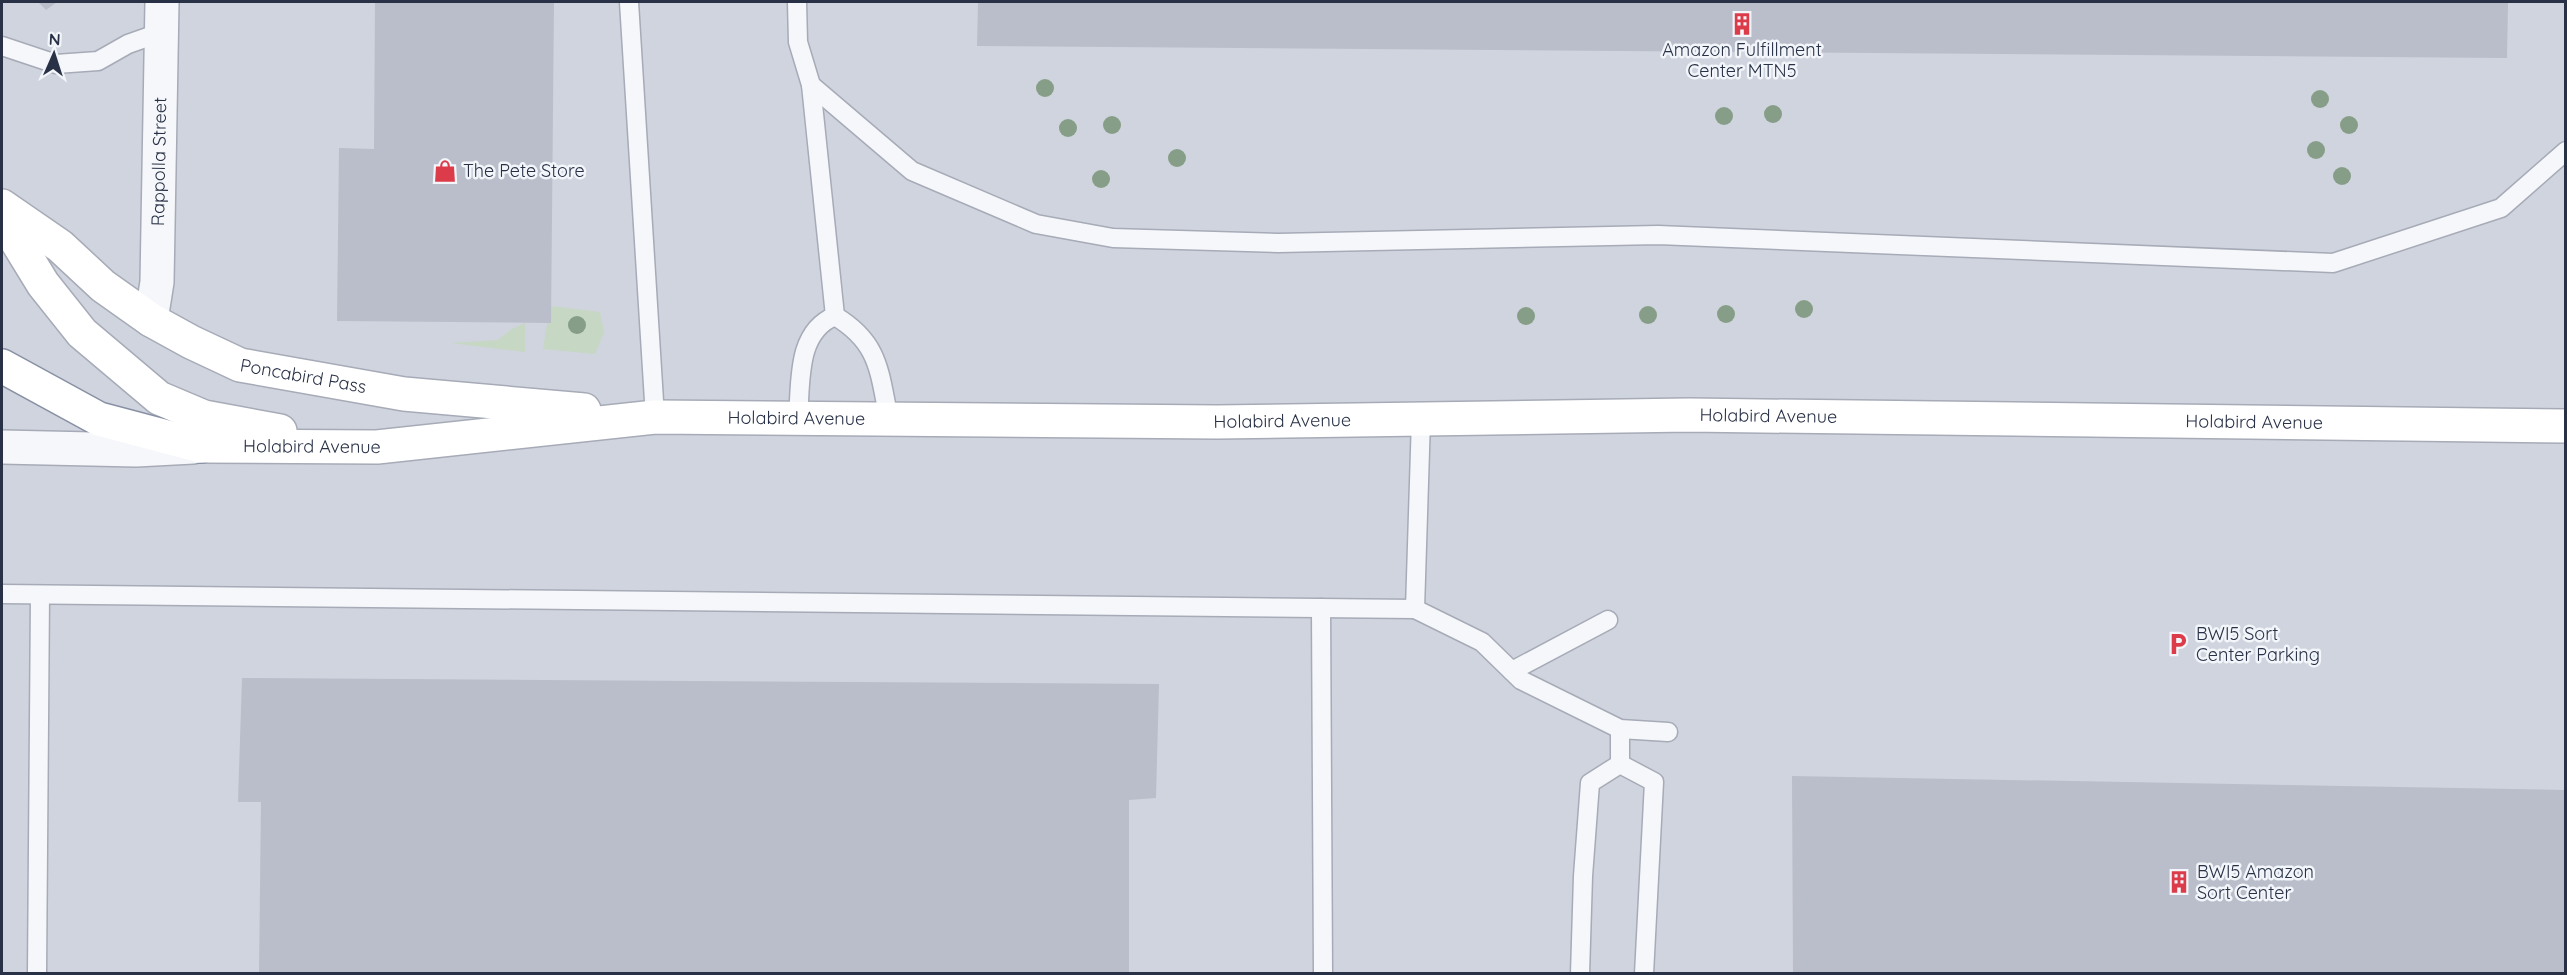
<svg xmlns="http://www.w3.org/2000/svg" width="2567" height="975" font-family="Quicksand,sans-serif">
<rect width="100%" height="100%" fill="#e2e5ec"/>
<polygon fill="#d0d4de" points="2,2 2565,2 2565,973 2,974"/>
<g fill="#c6d7c3">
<polygon points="550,306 600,312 604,332 595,354 543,349"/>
<polygon points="525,323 525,352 451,343 498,340 512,329"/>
</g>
<g fill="#b9beca">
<polygon points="38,2 57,2 46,10"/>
<polygon points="375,2 554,2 551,323 337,321 339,148 374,149"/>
<polygon points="978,2 2508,2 2507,58 977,46"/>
<polygon points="242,678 1159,684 1156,798 1129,800 1129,974 259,974 261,802 238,802"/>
<polygon points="1792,776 2566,790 2566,974 1793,974"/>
</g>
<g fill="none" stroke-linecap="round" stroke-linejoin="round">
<g stroke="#a6abb7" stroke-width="21">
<g id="lane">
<polyline points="629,2 655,417"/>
<polyline points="797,2 798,42 811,85 835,316"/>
<polyline points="2,46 56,64 98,61 128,44 162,32"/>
<polyline points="811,85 912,171 1036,224 1113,238 1278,243 1658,235 2333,263 2501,208 2566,151"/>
<path d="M798 418C801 382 796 332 835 316 880 343 879 372 889 419"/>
<polyline points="2,594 1415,609 1421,419"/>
<polyline points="1321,608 1323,974"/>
<polyline points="1415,609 1482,642 1521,680 1620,729 1668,732"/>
<polyline points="1512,671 1608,620"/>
<polyline points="1620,764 1654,782 1644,974"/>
<polyline points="1620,764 1620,729"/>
<polyline points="37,974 40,595"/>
<polyline points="1580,974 1583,876 1590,783 1620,764"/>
</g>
</g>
<g stroke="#a6abb7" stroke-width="36">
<g id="street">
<path id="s1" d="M151 320 157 282 162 2"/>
<polyline points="2,447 136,450 193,447"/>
</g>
</g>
<g stroke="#a6abb7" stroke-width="36">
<g id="secondary">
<path id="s2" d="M2 206 60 246 103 286 151 320 191 342 240 365 404 394 584 410"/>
<polyline points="2,217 43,284 82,333 159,398 204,417 280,431"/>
<path id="s3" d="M201 446 377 447 655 417 1217 422 1689 415 2566 426"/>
</g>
</g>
<g stroke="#8891a4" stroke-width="36">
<polyline id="highway" points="2,366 99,419 201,446"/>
</g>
<use href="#lane" stroke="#f6f7fa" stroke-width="18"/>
<use href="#street" stroke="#f6f7fa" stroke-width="33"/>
<use href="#secondary" stroke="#fff" stroke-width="33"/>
<use href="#highway" stroke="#fff" stroke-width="33"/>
</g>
<g fill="#869e87">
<circle cx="1045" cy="88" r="9"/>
<circle cx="2320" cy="99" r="9"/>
<circle cx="1773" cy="114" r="9"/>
<circle cx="1724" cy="116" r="9"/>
<circle cx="1112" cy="125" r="9"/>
<circle cx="2349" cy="125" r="9"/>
<circle cx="1068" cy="128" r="9"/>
<circle cx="2316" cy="150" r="9"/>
<circle cx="1177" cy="158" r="9"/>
<circle cx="2342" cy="176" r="9"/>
<circle cx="1101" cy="179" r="9"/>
<circle cx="1804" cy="309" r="9"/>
<circle cx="1726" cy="314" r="9"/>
<circle cx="1648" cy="315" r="9"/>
<circle cx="1526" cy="316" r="9"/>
<circle cx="577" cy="325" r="9"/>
</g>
<defs>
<g id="building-bare" transform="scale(1.8)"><path d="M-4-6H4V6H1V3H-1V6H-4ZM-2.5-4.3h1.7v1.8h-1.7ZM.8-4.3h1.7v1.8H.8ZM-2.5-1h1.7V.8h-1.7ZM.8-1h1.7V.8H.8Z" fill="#dc3c4a" stroke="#f2f5f9" stroke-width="2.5" paint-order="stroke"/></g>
<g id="shop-bare" transform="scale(1.8)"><path d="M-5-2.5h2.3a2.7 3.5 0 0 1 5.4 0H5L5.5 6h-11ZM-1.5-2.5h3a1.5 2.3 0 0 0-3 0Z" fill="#dc3c4a" stroke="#f2f5f9" stroke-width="2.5" paint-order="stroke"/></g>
<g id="parking-bare" transform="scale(1.8)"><path d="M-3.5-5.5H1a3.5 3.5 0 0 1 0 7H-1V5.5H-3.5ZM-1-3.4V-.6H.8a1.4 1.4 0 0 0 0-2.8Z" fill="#dc3c4a" stroke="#f2f5f9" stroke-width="2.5" paint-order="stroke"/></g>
</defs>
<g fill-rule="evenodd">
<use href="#building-bare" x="1742" y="24"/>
<use href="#shop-bare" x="445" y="171"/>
<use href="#parking-bare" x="2178" y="644"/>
<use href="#building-bare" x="2179" y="882"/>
</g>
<g text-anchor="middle" stroke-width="5" stroke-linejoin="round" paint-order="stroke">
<g font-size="18" fill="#283146" stroke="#f2f5f9" text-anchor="start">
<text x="1742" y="56" text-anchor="middle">Amazon Fulfillment<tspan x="1742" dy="21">Center MTN5</tspan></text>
<text x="463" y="177">The Pete Store</text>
<text x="2196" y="640">BWI5 Sort<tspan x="2196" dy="21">Center Parking</tspan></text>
<text x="2197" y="878">BWI5 Amazon<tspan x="2197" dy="21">Sort Center</tspan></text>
</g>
<g font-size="18" fill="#283146" stroke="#f2f5f9">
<text dy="6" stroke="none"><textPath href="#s1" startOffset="159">Rappolla Street</textPath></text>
<text dy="6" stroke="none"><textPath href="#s2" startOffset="352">Poncabird Pass</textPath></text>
<text dy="6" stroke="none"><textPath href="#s3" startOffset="1569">Holabird Avenue</textPath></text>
<text dy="6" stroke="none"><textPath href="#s3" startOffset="597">Holabird Avenue</textPath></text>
<text dy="6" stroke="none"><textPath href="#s3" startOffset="1083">Holabird Avenue</textPath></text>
<text dy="6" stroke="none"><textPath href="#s3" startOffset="2055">Holabird Avenue</textPath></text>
<text dy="6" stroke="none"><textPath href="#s3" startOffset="111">Holabird Avenue</textPath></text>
</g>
</g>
<rect width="2567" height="975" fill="none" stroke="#283146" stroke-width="6"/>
<g transform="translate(54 54) rotate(3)" stroke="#f2f5f9" stroke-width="4.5" paint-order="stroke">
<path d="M0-4.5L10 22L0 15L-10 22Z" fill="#283146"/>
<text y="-9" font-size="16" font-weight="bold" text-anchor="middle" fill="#283146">N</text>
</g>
</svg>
